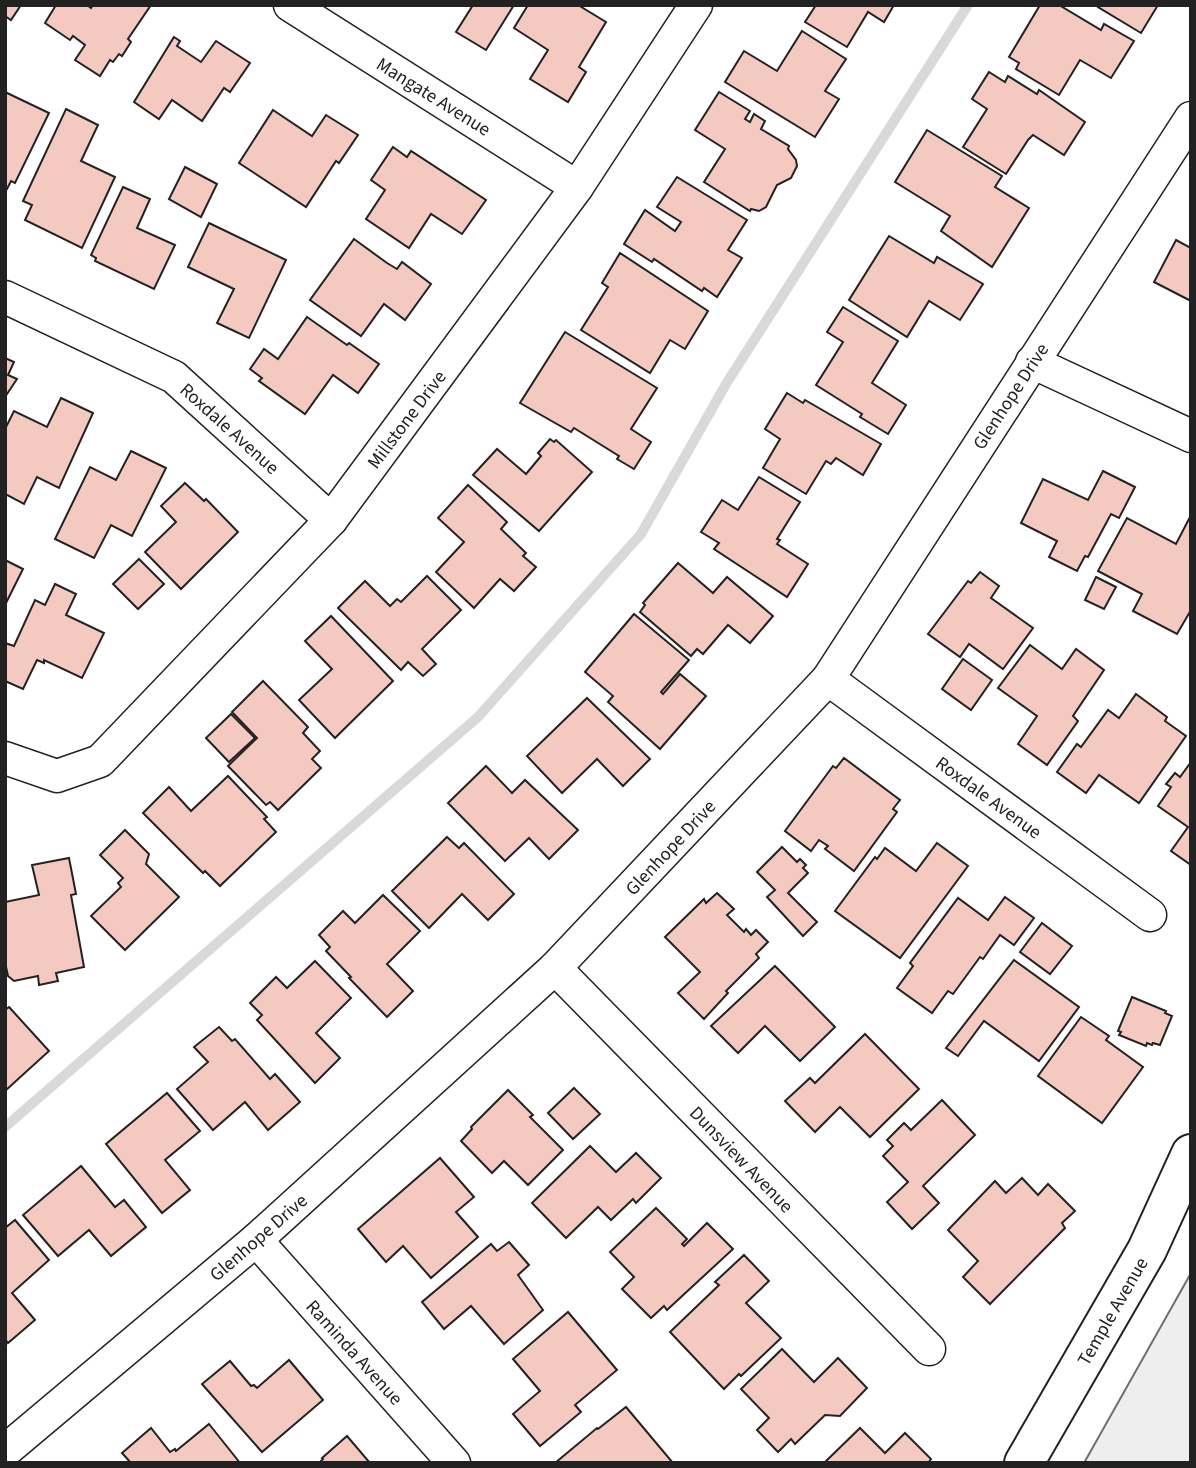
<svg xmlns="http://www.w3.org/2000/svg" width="1196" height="1468" font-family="'Source Sans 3',sans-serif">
<rect width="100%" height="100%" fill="#fff"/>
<polygon fill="#eee" stroke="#6f6f6f" stroke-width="2" points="1191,1273 1191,1463 1084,1463"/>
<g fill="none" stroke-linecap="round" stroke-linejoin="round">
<polyline stroke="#d9d9d9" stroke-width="10" points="5,1127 478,717 641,534 726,384 968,5"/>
</g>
<g fill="#f3c9c0" stroke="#222" stroke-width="2">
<polygon points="5,5 21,5 11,20 5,16"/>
<polygon points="56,5 87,5 91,8 93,5 151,5 128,39 131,42 122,56 119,54 113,62 110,60 100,76 75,60 85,45 73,36 70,40 45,23"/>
<polygon points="473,5 514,5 486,50 456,32"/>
<polygon points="528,5 578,5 606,22 579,67 586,72 568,102 530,79 548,50 514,28"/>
<polygon points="816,5 894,5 884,22 868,12 847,47 805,22"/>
<polygon points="1040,5 1059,5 1101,30 1104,24 1134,41 1111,78 1080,60 1059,95 1016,69 1019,63 1009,57"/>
<polygon points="1099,5 1158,5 1141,33 1098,7"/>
<polygon points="802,31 846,59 825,91 839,99 815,137 725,82 744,51 777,71"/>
<polygon points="174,37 180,41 177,46 201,62 216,41 250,63 230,92 224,88 202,121 172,100 159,119 134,102"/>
<polygon points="989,72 1005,82 1008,76 1037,94 1039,90 1085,122 1064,155 1033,135 1028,140 1006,174 963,147 987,109 972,99"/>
<polygon points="5,92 49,113 15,183 11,181 7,189 5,188"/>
<polygon points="719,92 750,111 745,119 750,122 754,114 765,121 761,129 789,146 788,149 796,160 797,166 791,178 777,185 766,207 759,211 751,209 750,211 704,182 725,149 695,130"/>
<polygon points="66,109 98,125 81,161 115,177 82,248 25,220 32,205 23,201"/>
<polygon points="273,110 312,136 326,115 358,135 339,163 336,161 306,207 239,163"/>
<polygon points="927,130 1002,176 995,187 1029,208 992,267 941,231 950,216 895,182"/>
<polygon points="393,147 407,157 411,151 486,200 462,234 431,214 409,248 366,219 385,190 371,180"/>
<polygon points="185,167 217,184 201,217 169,199"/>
<polygon points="677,177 747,220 728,250 742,258 717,297 704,288 702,291 654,259 652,262 624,244 645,210 675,231 681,222 657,207"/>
<polygon points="123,187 150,199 137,228 175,245 154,289 95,261 96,258 91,255"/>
<polygon points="209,223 286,260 249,338 217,323 234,289 188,267"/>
<polygon points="889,236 934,263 937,257 983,284 960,320 929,301 907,337 849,300"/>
<polygon points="354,239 387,263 397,269 402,262 431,284 405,320 384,304 361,336 310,300"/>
<polygon points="1176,240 1191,248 1191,301 1154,282"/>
<polygon points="620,253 708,311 685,349 670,340 650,373 581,330 608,287 602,283"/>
<polygon points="843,307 898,341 872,383 906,405 888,434 860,417 862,414 816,385 843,342 827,332"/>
<polygon points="307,317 347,345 349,343 379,364 358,393 333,375 305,414 259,381 262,378 250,369 264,349 278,359"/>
<polygon points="565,332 657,388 631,429 651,442 634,469 617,459 619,456 574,428 571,432 520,403"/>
<polygon points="5,358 14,362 8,375 17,379 5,397"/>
<polygon points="787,393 803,403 805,400 881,444 863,475 836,458 831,464 826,461 806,494 763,468 780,439 765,429"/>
<polygon points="61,398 93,413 59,488 37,477 24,504 5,494 5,429 14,411 47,427"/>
<polygon points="550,439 554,442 556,440 592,472 539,531 473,475 497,449 526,474 541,456 538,453"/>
<polygon points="131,451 166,468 132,536 111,525 94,558 55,539 90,467 116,480"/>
<polygon points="1103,471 1135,487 1119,518 1111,514 1088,557 1085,556 1077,571 1049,557 1057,541 1021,523 1043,479 1088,500"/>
<polygon points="759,477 800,502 777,539 780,540 777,544 808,564 787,597 714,549 719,543 701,532 722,500 738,510"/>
<polygon points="185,483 204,501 206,499 238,532 181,589 145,552 176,522 161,506"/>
<polygon points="468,485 507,522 501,529 526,553 523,556 536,567 514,591 500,579 474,608 436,572 464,542 438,518"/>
<polygon points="1190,517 1191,610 1177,634 1133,611 1142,594 1098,571 1127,518 1176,544"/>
<polygon points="139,559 164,584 138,609 113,584"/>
<polygon points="5,560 23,569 5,605"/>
<polygon points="678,563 713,593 727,577 773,616 750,643 728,625 703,654 697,649 691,656 640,612 645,605 643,603"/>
<polygon points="980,572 999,586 991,598 1033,628 1003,669 969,644 960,657 928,634 968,581 971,583"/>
<polygon points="427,576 461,610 422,649 436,664 423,676 408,662 401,670 338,608 365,581 390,606 397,599 401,602"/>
<polygon points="1096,577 1116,587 1104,609 1085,600"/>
<polygon points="55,584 76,594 66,615 104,633 82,678 44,660 44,663 37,660 23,689 5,681 5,643 14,646 35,600 45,605"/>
<polygon points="634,614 689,660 661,692 663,694 680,674 706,696 660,749 608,702 613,696 585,672"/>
<polygon points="331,616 393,681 335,738 299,700 332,669 305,641"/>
<polygon points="1030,645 1062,669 1076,649 1104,670 1073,716 1078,721 1047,765 1018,744 1037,716 998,688"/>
<polygon points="963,659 992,680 971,710 942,689"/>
<polygon points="263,681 308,727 303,733 320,751 312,759 321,768 278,810 270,802 266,805 228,766 257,738 232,712"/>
<polygon points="1136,694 1167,717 1165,721 1186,736 1139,803 1099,775 1086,793 1057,772 1077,744 1081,747 1108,710 1119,718"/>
<polygon points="587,698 650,759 623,786 597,759 562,793 527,756"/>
<polygon points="231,714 255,738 229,762 206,738"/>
<polygon points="844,758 900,800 893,809 897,812 854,871 825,849 828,846 819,840 811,851 785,831 833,766 836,768"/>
<polygon points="1191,762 1191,865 1171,851 1188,827 1158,806 1171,787 1166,784 1175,773 1180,777"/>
<polygon points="486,766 512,793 525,780 578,830 549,859 529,838 505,861 448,803"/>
<polygon points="228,776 267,817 264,819 276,832 220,886 205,871 203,873 143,813 169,787 191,811"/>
<polygon points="125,830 149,854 146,864 179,897 125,950 91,916 121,887 118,883 123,878 100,855"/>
<polygon points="447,837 459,848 464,843 514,894 488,920 462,894 429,928 392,891"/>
<polygon points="937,843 968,866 900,958 835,911 875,857 877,859 885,848 916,871"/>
<polygon points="782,847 797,862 800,859 806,865 803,868 808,873 788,893 817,922 803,936 767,897 775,890 757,872"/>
<polygon points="69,858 76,894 71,895 84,967 56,973 58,981 39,985 38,976 14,981 8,976 5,962 5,902 39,895 32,865"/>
<polygon points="717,893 734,909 727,915 744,932 746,929 751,935 756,930 768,942 756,954 759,958 726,991 728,993 704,1019 678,993 700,972 665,937 704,899 706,903"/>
<polygon points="383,895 420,931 387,964 413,991 387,1017 349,978 351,977 326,951 330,947 319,935 343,911 355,923"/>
<polygon points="1005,897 1034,918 1014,945 1000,935 983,959 980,957 953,994 948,991 932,1013 897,988 913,966 910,963 958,898 988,920"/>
<polygon points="1042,923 1072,946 1050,974 1020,952"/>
<polygon points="1014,960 1079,1007 1039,1061 984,1021 958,1056 946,1048"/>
<polygon points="315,961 351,998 316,1033 340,1058 315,1083 257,1020 262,1015 250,1003 276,977 287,988"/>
<polygon points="775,966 835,1027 800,1061 765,1026 738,1053 711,1026"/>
<polygon points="1132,997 1166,1011 1165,1013 1172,1016 1160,1045 1153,1043 1152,1045 1147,1043 1146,1046 1119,1035 1121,1032 1118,1031"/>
<polygon points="9,1007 49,1051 5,1091 5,1010"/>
<polygon points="1081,1017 1109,1036 1106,1040 1143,1067 1102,1123 1038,1076"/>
<polygon points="219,1027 232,1041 235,1039 270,1079 275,1074 300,1102 268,1130 245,1102 213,1130 177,1089 208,1062 194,1047"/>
<polygon points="865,1034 919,1089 870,1137 840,1107 815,1132 785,1101 810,1078 815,1083"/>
<polygon points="574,1088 600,1114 573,1139 548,1113"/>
<polygon points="508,1090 533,1115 530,1117 563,1150 528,1185 504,1161 492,1173 461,1141 472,1129 471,1127"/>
<polygon points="167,1093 200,1131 165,1160 190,1190 162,1213 106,1144"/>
<polygon points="942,1100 975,1135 923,1186 939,1203 912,1229 887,1202 908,1182 883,1156 893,1146 887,1140 904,1123 911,1130"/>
<polygon points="590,1146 616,1172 636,1153 661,1178 636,1203 633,1199 611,1220 598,1207 566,1238 532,1203"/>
<polygon points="440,1158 474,1197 456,1212 478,1237 431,1278 403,1246 386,1262 358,1229"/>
<polygon points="81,1166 115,1207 124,1200 146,1227 111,1256 89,1230 58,1256 23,1215"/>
<polygon points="1022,1178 1038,1195 1048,1184 1075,1211 1062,1223 1065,1228 990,1304 963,1277 978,1261 948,1230 995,1181 1006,1193"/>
<polygon points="656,1208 687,1239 682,1244 684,1246 707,1223 733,1249 667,1310 664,1306 651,1318 622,1289 634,1277 610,1252"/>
<polygon points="15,1220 49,1260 12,1293 35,1320 8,1343 5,1339 5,1228"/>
<polygon points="509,1242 529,1265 518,1275 543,1310 504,1344 471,1306 444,1329 422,1302 491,1244 497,1251"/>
<polygon points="744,1255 769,1281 746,1303 781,1338 741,1376 739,1374 724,1389 670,1332 719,1285 715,1282"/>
<polygon points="568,1312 617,1370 575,1405 581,1412 540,1446 513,1414 540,1391 513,1359"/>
<polygon points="782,1349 814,1382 838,1358 867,1388 840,1416 825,1415 795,1444 791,1439 778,1452 757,1430 769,1418 741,1389"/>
<polygon points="289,1360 323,1400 262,1452 202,1384 230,1361 251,1386 254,1385 257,1388"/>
<polygon points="626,1407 673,1463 555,1463 597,1428 598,1429"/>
<polygon points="209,1424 240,1463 131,1463 122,1453 151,1428 170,1452 175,1449 176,1451"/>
<polygon points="860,1428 885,1453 905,1433 931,1459 928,1463 824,1463"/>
<polygon points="347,1436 370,1463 319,1463 323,1459 322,1458"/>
</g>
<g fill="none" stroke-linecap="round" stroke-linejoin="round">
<g stroke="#222" stroke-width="35">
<g id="minor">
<polyline points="290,5 577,187"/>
<polyline points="5,297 174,377 331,520"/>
<polyline points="1032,362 1191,436"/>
<polyline points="828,679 1150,915"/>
<polyline points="5,758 57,776 100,761 331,520 577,187 696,5"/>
<polyline points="555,968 929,1349"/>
<polyline points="256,1240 454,1463"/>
<polyline points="5,1451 256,1240 555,968 828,679 1191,118"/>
</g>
</g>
<g stroke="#222" stroke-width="42">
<polyline id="secondary" points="1024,1463 1147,1250 1191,1154"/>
</g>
<use href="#minor" stroke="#fff" stroke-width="32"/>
<use href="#secondary" stroke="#fff" stroke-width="38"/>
</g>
<g text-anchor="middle" stroke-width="5" stroke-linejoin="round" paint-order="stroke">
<g font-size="19" fill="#222" stroke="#fff">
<text transform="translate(434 96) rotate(32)" y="7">Mangate Avenue</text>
<text transform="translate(1010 396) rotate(-57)" y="7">Glenhope Drive</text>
<text transform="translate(406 419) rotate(-53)" y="7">Millstone Drive</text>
<text transform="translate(230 428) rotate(42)" y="7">Roxdale Avenue</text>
<text transform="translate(989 797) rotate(36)" y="7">Roxdale Avenue</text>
<text transform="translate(670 847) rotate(-47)" y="7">Glenhope Drive</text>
<text transform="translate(742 1159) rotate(46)" y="7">Dunsview Avenue</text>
<text transform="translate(258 1237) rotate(-41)" y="7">Glenhope Drive</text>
<text transform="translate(1112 1311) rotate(-60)" y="7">Temple Avenue</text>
<text transform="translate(355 1352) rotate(48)" y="7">Raminda Avenue</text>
</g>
</g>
<rect width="1196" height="1468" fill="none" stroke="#222222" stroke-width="14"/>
</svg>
